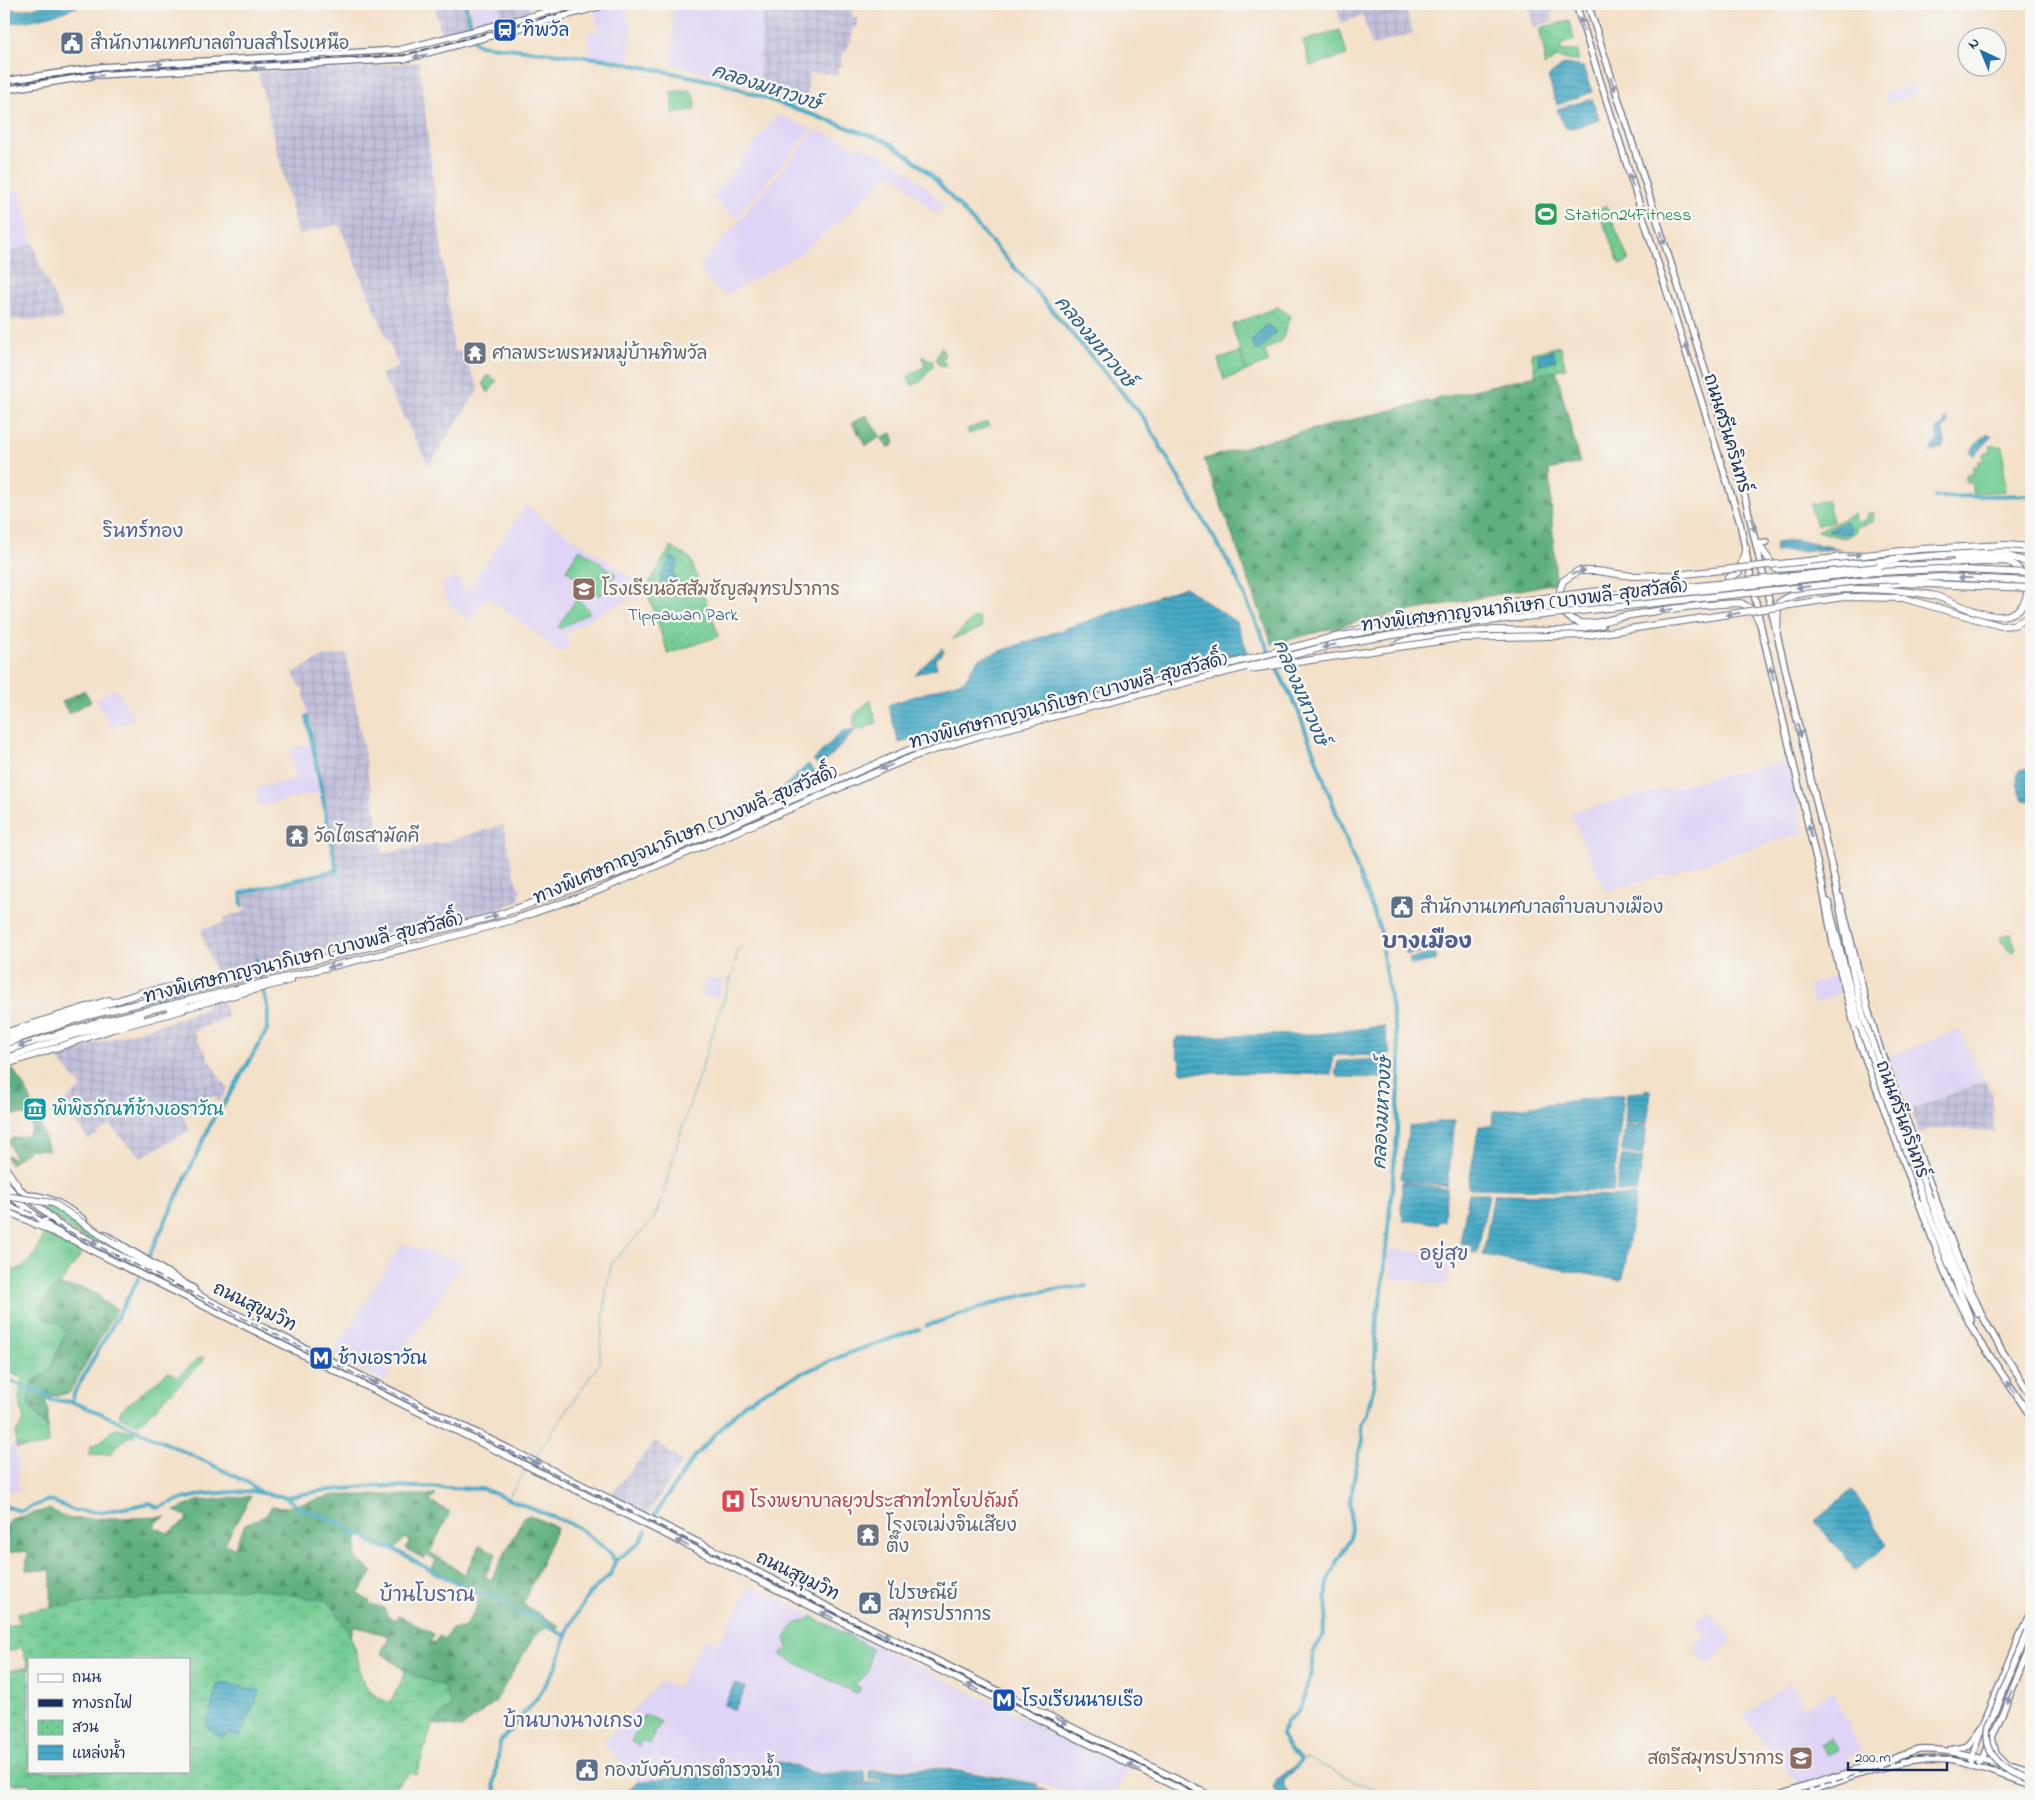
<svg xmlns="http://www.w3.org/2000/svg" width="2035" height="1800" font-family="'Indie Flower','Playpen Sans Thai',sans-serif">
<defs>
<pattern id="industrial-grid" width="8" height="8" patternUnits="userSpaceOnUse" patternTransform="scale(1.25)"><rect width="8" height="8" fill="#c3c0db"/><path d="M0 4h8M4 0v8" fill="none" stroke="#a7a5be"/></pattern>
<pattern id="grass-tufts" width="24" height="20" patternUnits="userSpaceOnUse" patternTransform="scale(1.25)"><rect width="24" height="20" fill="#73cd94"/><path d="M3 7l-1-3M5 7V3M7 7l1-3M15 17l-1-3M17 17v-4M19 17l1-3" fill="none" stroke="#63b082"/></pattern>
<pattern id="forest-firs" width="22" height="20" patternUnits="userSpaceOnUse" patternTransform="scale(1.25)"><rect width="22" height="20" fill="#5eb07e"/><path d="M5 1l3.5 6h-7zM16 11l3.5 6h-7z" fill="#4d906a"/></pattern>
<pattern id="wetland-marsh" width="20" height="14" patternUnits="userSpaceOnUse" patternTransform="scale(1.25)"><rect width="20" height="14" fill="#73cd94"/><path d="M1 5h8M5 5V1M11 12h8M15 12V8" fill="none" stroke="#63b082"/></pattern>
<pattern id="park-dots" width="8" height="8" patternUnits="userSpaceOnUse" patternTransform="scale(1.25)"><rect width="8" height="8" fill="#73cd94"/><path d="M2 2h.1M6 6h.1" fill="none" stroke="#63b082" stroke-width="1.8" stroke-linecap="round"/></pattern>
<pattern id="water-rules" width="6" height="5" patternUnits="userSpaceOnUse" patternTransform="scale(1.25)"><rect width="6" height="5" fill="#46aac6"/><path d="M0 2.5h6" fill="none" stroke="#3a8ba4"/></pattern>
</defs>
<rect width="100%" height="100%" fill="#f6f6f2"/>
<filter id="ink" filterUnits="userSpaceOnUse"><feTurbulence type="fractalNoise" baseFrequency=".02" numOctaves="2"/><feDisplacementMap in="SourceGraphic" scale="10" xChannelSelector="R" yChannelSelector="G"/><feConvolveMatrix kernelMatrix="1 2 1 2 8 2 1 2 1" color-interpolation-filters="sRGB"/></filter>
<filter id="wash" filterUnits="userSpaceOnUse"><feTurbulence type="fractalNoise" baseFrequency=".0096" numOctaves="4" result="noise"/><feDisplacementMap in="SourceGraphic" scale="20" xChannelSelector="R" yChannelSelector="G"/><feGaussianBlur stdDeviation="1.12" result="paint"/><feColorMatrix in="noise" values="0 0 0 0 0 0 0 0 0 0 0 0 0 0 0 0 0 1.4 0 .05"/><feComposite in="paint" operator="in"/></filter>
<g filter="url(#wash)">
<rect width="100%" height="100%" fill="#f4e1c9"/>
<g fill="#dfd4f5">
<polygon points="470,4 499,4 501,19 476,26"/>
<polygon points="625,4 632,30 630,61 589,55 588,33 599,32 594,11"/>
<polygon points="673,4 763,4 759,87 672,64"/>
<polygon points="1913,84 1918,93 1889,104 1888,103 1884,95"/>
<polygon points="777,114 812,129 736,218 712,198"/>
<polygon points="816,130 842,140 856,148 862,147 884,156 896,164 898,163 921,182 945,207 935,214 891,171 847,215 800,254 726,295 711,284 699,267"/>
<polygon points="20,190 33,244 10,250 4,225 4,194"/>
<polygon points="526,506 644,586 644,592 604,611 565,634 569,648 558,652 545,640 487,597 469,620 449,605 441,584 457,576 465,593"/>
<polygon points="116,688 135,719 111,727 96,699"/>
<polygon points="311,744 320,793 259,806 257,787 295,779 290,749"/>
<polygon points="1788,760 1803,833 1662,876 1605,891 1570,812"/>
<polygon points="1837,975 1840,993 1814,1004 1808,986"/>
<polygon points="707,978 724,981 718,998 701,996"/>
<polygon points="1959,1030 1985,1081 1911,1109 1888,1057"/>
<polygon points="402,1244 463,1262 384,1381 332,1355"/>
<polygon points="1389,1249 1451,1256 1447,1285 1390,1278 1392,1265 1387,1263"/>
<polygon points="16,1446 19,1492 4,1492 4,1447"/>
<polygon points="750,1585 1128,1769 1114,1796 1070,1796 1041,1783 939,1765 820,1772 780,1761 638,1781 603,1743 661,1681 677,1688 705,1638 718,1644"/>
<polygon points="1708,1609 1733,1639 1707,1665 1694,1649 1706,1636 1693,1623"/>
<polygon points="1789,1682 1804,1708 1826,1693 1833,1691 1862,1753 1848,1756 1851,1768 1799,1786 1744,1716"/>
</g>
<g fill="url(#industrial-grid)">
<polygon points="435,4 468,4 475,27 441,35"/>
<polygon points="499,4 529,4 530,12 501,19"/>
<polygon points="763,4 846,4 847,7 853,7 852,17 858,18 858,27 853,27 851,42 848,44 847,51 842,51 841,66 838,67 838,74 809,73 807,98 787,96 787,89 759,87"/>
<polygon points="1336,4 1404,4 1413,33 1372,46 1363,16 1341,23"/>
<polygon points="1527,4 1566,4 1568,8 1551,12 1553,21 1534,27"/>
<polygon points="419,62 454,351 462,351 479,389 429,465 381,374 399,367 339,224 298,235 258,72 304,68 344,69"/>
<polygon points="33,244 41,268 64,318 52,321 4,319 4,252"/>
<polygon points="346,654 383,854 444,842 503,825 517,886 521,888 518,902 484,913 345,947 277,958 215,972 201,931 202,929 225,923 224,917 243,912 246,909 243,893 334,869 303,687 300,687 293,673 323,657"/>
<polygon points="223,1001 228,1017 193,1031 218,1075 228,1088 219,1103 214,1095 181,1112 190,1130 142,1157 121,1138 110,1124 89,1140 61,1105 82,1087 55,1056 181,1018 206,1008 206,1005"/>
<polygon points="1985,1081 1993,1096 1994,1131 1932,1128 1919,1133 1911,1109"/>
<polygon points="655,1441 682,1462 647,1515 609,1497"/>
</g>
<g fill="url(#grass-tufts)" stroke="#477e79">
<path d="M44 1234 82 1253 59 1286H56L58 1323 66 1332 48 1373 33 1382 29 1406 48 1429 49 1443 38 1447 16 1448V1433L24 1421 19 1398 22 1378 4 1370V1269C24 1277 38 1250 44 1234Z"/>
<polygon points="204,1357 203,1362 138,1425 119,1416 121,1410 168,1372 178,1377 198,1359"/>
<path d="M117 1428 133 1431 136 1435 126 1438 110 1454 88 1455 91 1446C104 1444 105 1432 117 1428Z"/>
</g>
<g fill="url(#forest-firs)" stroke="#3c706e" fill-rule="evenodd">
<polygon points="1556,370 1580,463 1549,470 1556,583 1360,621 1272,644 1204,459 1265,441"/>
<polygon points="866,415 881,437 892,433 895,442 893,446 887,447 881,437 866,446 852,423"/>
<polygon points="84,690 91,701 69,714 62,702"/>
<path d="M13 1069 30 1097 49 1150 30 1149 10 1165 6 1156 9 1155 12 1158 15 1157 8 1142 13 1138 26 1136C34 1130 33 1120 24 1115L15 1114 10 1119 9 1116 14 1106 5 1104 4 1099V1072Z"/>
<path d="M56 1286 83 1288 99 1295 102 1301 117 1309 69 1393 50 1397 45 1401 48 1408V1429L29 1406 28 1399 33 1382 48 1373 66 1332 58 1323 43 1319C40 1303 45 1298 56 1286Z"/>
<path d="M335 1495H436L430 1501 450 1512 430 1552 465 1574 480 1545 496 1554 485 1576 491 1580 524 1517 530 1515 557 1528 523 1604 559 1626 556 1632 546 1628 535 1635 495 1702 461 1728 433 1724 451 1706 443 1686 406 1672 381 1653 389 1636 354 1626 350 1638 328 1601 129 1600 51 1607V1570H26L28 1551 4 1553V1531L11 1519 49 1509 70 1519 166 1517 156 1522 154 1527 168 1533 186 1521V1516L174 1511 197 1501 251 1496 225 1543 234 1548 245 1524 265 1516 272 1506 287 1507ZM358 1536 367 1538 375 1547 388 1550 390 1548 395 1549 405 1538 410 1541 405 1548 424 1559 427 1555 436 1560 431 1570 461 1584 460 1587 479 1596 475 1611 463 1628 451 1629 445 1639 439 1636 434 1643 430 1641 434 1634 399 1616 394 1620 387 1616 385 1608 369 1604 370 1601 358 1594 373 1572 355 1558Z"/>
</g>
<g fill="url(#wetland-marsh)" stroke="#477e79" fill-rule="evenodd">
<polygon points="1569,21 1574,39 1561,45 1561,51 1578,51 1578,60 1570,61 1558,57 1544,66 1545,56 1539,28"/>
<path d="M252 1588 328 1601C338 1615 350 1632 355 1648 364 1678 356 1688 390 1703L406 1672 443 1686 451 1705 433 1724 416 1775 410 1773 390 1791 385 1786 376 1794 378 1796H32L30 1783 4 1785V1672L28 1667 22 1647 4 1653V1627L19 1623 17 1613 58 1606ZM29 1659H189V1771H29Z"/>
</g>
<g fill="url(#park-dots)" stroke="#477e79">
<polygon points="689,89 696,100 694,110 672,113 671,92 686,90 685,94"/>
<polygon points="1606,205 1629,261 1620,265 1598,210"/>
<polygon points="1278,307 1290,316 1282,341 1265,350 1268,362 1246,371 1232,325"/>
<polygon points="1560,346 1566,368 1536,375 1531,353"/>
<polygon points="941,347 945,356 942,358 946,366 944,367 938,364 936,359"/>
<polygon points="922,357 932,360 933,366 921,381 912,386 907,377 925,366"/>
<polygon points="488,375 497,381 488,393 483,383"/>
<polygon points="987,422 989,426 969,434 967,429"/>
<polygon points="671,547 690,558 719,636 668,654 646,588"/>
<polygon points="979,617 982,628 952,639 972,619"/>
<polygon points="870,700 877,723 859,730 854,726 854,715"/>
<polygon points="46,1201 106,1240 102,1247 80,1236 37,1206"/>
</g>
<g fill="#73cd94" stroke="#477e79">
<polygon points="1340,30 1347,55 1310,66 1303,41"/>
<polygon points="1240,352 1246,371 1224,380 1218,359"/>
<polygon points="1990,446 2003,446 2005,491 1973,493 1973,483 1966,483 1966,475 1973,474 1973,466 1978,466 1978,461 1983,461 1983,453 1990,451"/>
<polygon points="1827,500 1833,521 1817,526 1810,505"/>
<polygon points="1867,513 1874,513 1873,522 1856,527 1856,532 1844,538 1817,531 1854,514 1857,523 1867,519"/>
<polygon points="580,549 616,574 600,596 566,570"/>
<polygon points="577,598 590,612 560,629 558,627"/>
<polygon points="2011,934 2016,950 2011,952 2008,950 2006,942 2002,943 2000,937"/>
<path d="M812 1616 872 1649C864 1665 879 1669 854 1684L861 1688 857 1694 780 1655 783 1650 789 1652 785 1639C789 1627 797 1621 810 1619Z"/>
<polygon points="645,1714 661,1722 649,1744 642,1740 639,1746 631,1742"/>
<polygon points="1830,1738 1838,1750 1828,1756 1821,1745"/>
</g>
<g fill="url(#water-rules)" stroke="#306c92">
<path d="M52 4H85C58 14 32 23 4 23V9L21 10Z"/>
<polygon points="1564,64 1583,67 1592,92 1557,105 1548,77"/>
<polygon points="1592,99 1600,120 1569,129 1564,126 1557,109"/>
<polygon points="1267,324 1276,332 1260,350 1256,350 1251,341"/>
<polygon points="1553,350 1556,361 1540,365 1538,354"/>
<polygon points="1946,418 1948,424 1942,429 1945,440 1943,447 1930,452 1933,445 1938,441 1936,429 1944,424"/>
<polygon points="1987,433 1992,437 1974,456 1970,451"/>
<polygon points="1845,521 1850,526 1851,532 1843,534 1828,530"/>
<polygon points="1796,540 1841,549 1775,552 1776,543"/>
<polygon points="672,557 679,562 672,573 678,580 680,589 661,597 657,591 661,584 661,574"/>
<polygon points="1185,587 1236,622 1248,652 899,743 888,705 965,680 978,659"/>
<polygon points="942,648 944,652 935,660 937,668 915,674"/>
<polygon points="853,729 856,730 820,767 813,760 841,732"/>
<polygon points="808,764 815,771 795,789 775,795"/>
<polygon points="2031,769 2031,801 2023,800 2018,787 2017,777 2019,770"/>
<polygon points="1432,941 1434,949 1406,955 1405,949"/>
<polygon points="1435,953 1437,960 1411,965 1409,959"/>
<polygon points="1384,1026 1390,1053 1388,1056 1337,1055 1333,1057 1331,1075 1271,1073 1182,1073 1180,1071 1181,1060 1178,1058 1175,1042 1178,1037 1320,1034"/>
<polygon points="1389,1059 1390,1076 1388,1078 1338,1077 1335,1074 1338,1061"/>
<polygon points="1646,1089 1651,1091 1647,1125 1625,1124 1627,1093 1643,1092"/>
<polygon points="1624,1094 1613,1191 1468,1188 1479,1126 1492,1126 1493,1111"/>
<polygon points="1455,1120 1447,1186 1404,1181 1401,1178 1409,1126"/>
<polygon points="1625,1126 1647,1127 1642,1155 1622,1152"/>
<polygon points="1622,1155 1643,1158 1637,1192 1616,1191"/>
<polygon points="1402,1182 1447,1189 1444,1221 1439,1221 1437,1225 1424,1221 1403,1221 1401,1210"/>
<polygon points="1469,1193 1488,1193 1489,1195 1477,1254 1471,1252 1472,1246 1460,1243"/>
<polygon points="1494,1194 1636,1196 1623,1278 1619,1280 1483,1255"/>
<polygon points="1852,1490 1887,1545 1856,1571 1815,1521"/>
<polygon points="228,1683 260,1691 240,1737 229,1733 222,1738 206,1727 217,1685"/>
<polygon points="735,1683 746,1688 735,1710 724,1705"/>
<polygon points="780,1762 820,1774 865,1771 866,1781 853,1782 853,1785 856,1783 883,1782 883,1779 869,1780 869,1771 941,1768 1038,1784 1037,1787 1057,1796 611,1796 630,1789 638,1782"/>
<polygon points="1299,1763 1297,1769 1284,1781 1284,1786 1292,1796 1280,1796 1274,1790 1276,1780"/>
</g>
<g fill="none" stroke-linecap="round" stroke-linejoin="round">
<g stroke="#46aac6" stroke-width="1">
<polyline points="735,963 739,948"/>
<polyline points="11,1079 17,1086 18,1093 30,1108 40,1134 36,1140 13,1144"/>
<polyline points="663,1194 681,1131 734,968"/>
<polyline points="534,1458 599,1364 607,1285 612,1262 653,1220 662,1199"/>
<polyline points="507,1499 527,1468"/>
<polyline points="1301,1759 1307,1758 1386,1796"/>
</g>
<g stroke="#46aac6" stroke-width="4">
<polyline points="465,4 475,42 480,45 604,59 722,83 886,141 909,156 931,175 1033,288 1143,417 1234,572 1270,654"/>
<polyline points="1935,497 2031,495"/>
<polyline points="1275,665 1297,708 1382,935 1382,950 1400,1058 1397,1135 1382,1291 1377,1314 1374,1385 1367,1414 1361,1425 1363,1441 1358,1456 1350,1502 1351,1539 1338,1559 1328,1580 1326,1601 1327,1613 1323,1635 1313,1654 1310,1679 1299,1711 1287,1721 1281,1735 1291,1751 1301,1759 1296,1767"/>
<polyline points="242,906 241,893 337,870 307,717"/>
<polyline points="256,959 268,1010"/>
<polyline points="204,1138 217,1111 223,1106 267,1030 268,1013"/>
<polyline points="149,1256 203,1141"/>
<polyline points="926,1326 1007,1299 1045,1291 1086,1286"/>
<polyline points="4,1378 28,1389 43,1392 51,1400 72,1402 98,1412 200,1459 247,1482 260,1492"/>
<polyline points="72,1402 74,1393 139,1278"/>
<polyline points="286,1497 300,1509 343,1524 353,1535 364,1535 373,1544 394,1549 432,1571 470,1589 497,1598 523,1615 538,1616 549,1627 566,1636"/>
<polyline points="4,1506 21,1511 49,1500 75,1511 104,1512 150,1503 158,1508 175,1501 205,1494 250,1491 286,1497 320,1491 380,1486 483,1489 576,1526 610,1552 615,1561 610,1575 589,1594 569,1627 556,1667 537,1698 500,1742 494,1785 498,1796"/>
<polyline points="653,1517 694,1457 745,1403 782,1382 849,1353 919,1329"/>
<polyline points="615,1561 639,1543 646,1531"/>
</g>
</g>
</g>
<g filter="url(#ink)">
<g fill="none" stroke-linecap="round" stroke-linejoin="round">
<g stroke="#676d83" stroke-width="7">
<polyline id="secondary" points="4,1210 67,1239"/>
</g>
<g stroke="#676d83" stroke-width="8">
<g id="primary">
<polyline points="1576,4 1740,523 1760,623 1821,879 1833,943 1858,1039 1950,1286 1974,1332 2031,1417"/>
<path d="M1588 4 1743 489C1774 617 1804 745 1833 873 1844 924 1851 975 1866 1025"/>
<polyline points="4,81 101,67 399,50 578,4"/>
<polyline points="4,90 97,75 405,59 609,4"/>
<polyline points="1758,544 1766,542"/>
<polyline points="1840,897 1868,1010 1881,1052 1963,1272 1983,1317 2002,1351"/>
<polyline points="1828,902 1860,1026"/>
<polyline points="1930,1199 1960,1280 1978,1314"/>
<polyline points="1924,1201 1971,1320"/>
<polyline points="2001,1349 2031,1395"/>
<polyline points="1972,1765 1972,1756 1983,1725 2031,1610"/>
<polyline points="1977,1767 1983,1759 2031,1645"/>
</g>
</g>
<g stroke="#676d83" stroke-width="8">
<g id="trunk">
<polyline points="4,1182 19,1199"/>
<polyline points="17,1186 58,1224 174,1283"/>
<path d="M26 1195C50 1195 65 1206 84 1220"/>
<polyline points="4,1204 31,1214"/>
<polyline points="27,1208 52,1229 95,1252 1194,1796"/>
<polyline points="36,1225 43,1225 46,1221"/>
<polyline points="104,1234 194,1289"/>
<polyline points="200,1296 1211,1796"/>
<polyline points="2028,1632 2031,1623"/>
<polyline points="1992,1738 1996,1754 2007,1765"/>
<polyline points="1951,1749 1968,1745 1983,1725"/>
<path d="M1776 1796 1919 1750C1958 1748 1995 1763 2031 1774"/>
<path d="M1796 1796C1843 1781 1906 1752 1955 1761 1981 1766 2006 1777 2031 1785"/>
</g>
</g>
<g stroke="#676d83" stroke-width="8">
<g id="motorway">
<polyline points="1758,544 1776,569 1896,560"/>
<polyline points="1956,558 2007,556 2031,563"/>
<polyline points="1892,559 2006,550 2031,552"/>
<path d="M1597 571H1578L1563 581C1556 597 1559 616 1578 622 1593 627 1615 617 1631 615 1667 609 1705 604 1741 603L1753 610 1760 623"/>
<polyline points="1728,578 1739,572 1746,548"/>
<polyline points="1881,585 1902,583"/>
<polyline points="1903,598 2001,626 2014,625 2031,616"/>
<path d="M1777 631 1778 604C1796 582 1908 589 1935 596 1956 602 1980 617 2001 616 2035 614 2035 571 2006 561L1878 567"/>
<polyline points="1393,647 1407,640 1488,630 1562,631 1602,625"/>
<polyline points="170,1009 189,1007 291,980"/>
<polyline points="4,1033 109,1000"/>
<polyline points="4,1039 140,993 277,966"/>
<polyline points="4,1044 87,1016 492,917 616,874 909,750 1021,717 1330,638 1377,624 1488,608"/>
<polyline points="4,1051 91,1024 420,945"/>
<polyline points="4,1059 76,1034 141,1016"/>
<polyline points="4,1065 113,1029 183,1010"/>
<polyline points="4,1166 19,1188"/>
<polyline points="4,1191 29,1210"/>
<polyline points="116,1245 202,1297"/>
</g>
</g>
<use href="#secondary" stroke="#fff" stroke-width="5"/>
<use href="#primary" stroke="#fff" stroke-width="5.5"/>
<use href="#trunk" stroke="#fff" stroke-width="5.5"/>
<use href="#motorway" stroke="#fff" stroke-width="6"/>
<g stroke="#1b2f5e" stroke-width="1" stroke-dasharray="8 4" stroke-linecap="butt">
<polyline points="4,85 102,70 403,55 597,4"/>
<polyline points="4,1199 1203,1796"/>
<polyline points="1790,1796 1912,1757 1955,1757 2031,1780"/>
</g>
<g stroke="#676d83" stroke-width="8" stroke-linecap="butt">
<g id="primary-bridge">
<polyline points="1866,1025 1930,1199"/>
<polyline points="1860,1026 1924,1201"/>
</g>
</g>
<g stroke="#676d83" stroke-width="8" stroke-linecap="butt">
<path id="trunk-bridge" d="M2028 1632 1988 1726C1982 1756 2006 1772 2031 1780"/>
</g>
<g stroke="#676d83" stroke-width="8" stroke-linecap="butt">
<g id="motorway-bridge">
<polyline points="1597,571 1632,576 1675,575 1921,549 2006,545 2031,547"/>
<polyline points="1902,583 2031,588"/>
<polyline points="1503,603 1600,591"/>
<polyline points="1488,608 1878,567"/>
<polyline points="1330,638 1419,622 1859,573 1940,569 2031,573"/>
<polyline points="1250,669 1460,638 1589,635 1844,597 1903,598"/>
<polyline points="420,945 513,920 597,891 912,757 982,735 1332,645 1461,624 1859,581 1942,577 2031,581"/>
<polyline points="4,1196 53,1203 116,1245"/>
</g>
</g>
<use href="#primary-bridge" stroke="#fff" stroke-width="5.5"/>
<use href="#trunk-bridge" stroke="#fff" stroke-width="5.5"/>
<use href="#motorway-bridge" stroke="#fff" stroke-width="6"/>
</g>
<defs><path id="oneway-solid" d="M-6-.8H1V-3.2L6.5 0L1 3.2V.8H-6Z" transform="scale(1.25)"/></defs>
<g fill="#8d97ae">
<use href="#oneway-solid" transform="translate(1582 24) rotate(-107)"/>
<use href="#oneway-solid" transform="translate(420 56) rotate(167)"/>
<use href="#oneway-solid" transform="translate(156 64) rotate(-3)"/>
<use href="#oneway-solid" transform="translate(258 68) rotate(177)"/>
<use href="#oneway-solid" transform="translate(96 76) rotate(175)"/>
<use href="#oneway-solid" transform="translate(1613 84) rotate(72)"/>
<use href="#oneway-solid" transform="translate(1631 180) rotate(-107)"/>
<use href="#oneway-solid" transform="translate(1663 238) rotate(73)"/>
<use href="#oneway-solid" transform="translate(1687 350) rotate(-108)"/>
<use href="#oneway-solid" transform="translate(1753 525) rotate(74)"/>
<use href="#oneway-solid" transform="translate(1854 555) rotate(-7)"/>
<use href="#oneway-solid" transform="translate(1579 572) rotate(-15)"/>
<use href="#oneway-solid" transform="translate(1965 578) rotate(-178)"/>
<use href="#oneway-solid" transform="translate(1803 587) rotate(174)"/>
<use href="#oneway-solid" transform="translate(1666 610) rotate(173)"/>
<use href="#oneway-solid" transform="translate(1733 614) rotate(171)"/>
<use href="#oneway-solid" transform="translate(1329 646) rotate(167)"/>
<use href="#oneway-solid" transform="translate(1772 673) rotate(-104)"/>
<use href="#oneway-solid" transform="translate(1799 730) rotate(77)"/>
<use href="#oneway-solid" transform="translate(886 767) rotate(159)"/>
<use href="#oneway-solid" transform="translate(1810 831) rotate(-104)"/>
<use href="#oneway-solid" transform="translate(491 917) rotate(-16)"/>
<use href="#oneway-solid" transform="translate(334 966) rotate(166)"/>
<use href="#oneway-solid" transform="translate(25 1044) rotate(161)"/>
<use href="#oneway-solid" transform="translate(91 1241) rotate(26)"/>
<use href="#oneway-solid" transform="translate(373 1381) rotate(27)"/>
<use href="#oneway-solid" transform="translate(2011 1387) rotate(-124)"/>
<use href="#oneway-solid" transform="translate(534 1461) rotate(26)"/>
<use href="#oneway-solid" transform="translate(682 1543) rotate(-154)"/>
<use href="#oneway-solid" transform="translate(827 1615) rotate(-154)"/>
<use href="#oneway-solid" transform="translate(883 1634) rotate(26)"/>
<use href="#oneway-solid" transform="translate(973 1687) rotate(-153)"/>
<use href="#oneway-solid" transform="translate(2009 1697) rotate(113)"/>
<use href="#oneway-solid" transform="translate(1061 1721) rotate(26)"/>
<use href="#oneway-solid" transform="translate(1134 1767) rotate(-154)"/>
</g>
</g>
<defs>
<g id="station-square" transform="scale(1.25)"><rect x="-9" y="-9" width="18" height="18" rx="4" fill="#1a4fb4" stroke="#f6f6f2"/><path d="M-3-6H3Q5-6 5-4V2Q5 4 3 4L4.5 6H3L1.5 4h-3L-3 6H-4.5L-3 4Q-5 4-5 2V-4Q-5-6-3-6ZM-3.5-4v3h7v-3ZM-3.5 1v1.5H-2V1ZM2 1v1.5H3.5V1Z" fill="#fff"/></g>
<g id="civic-square" transform="scale(1.25)"><rect x="-9" y="-9" width="18" height="18" rx="4" fill="#5c6f8a" stroke="#f6f6f2"/><path d="M-.6-6.5H3V-4.5H.6V-3L4-1V1h2V6H-6V1h2V-1L-.6-3ZM-1.2 2.5V6h2.4V2.5Z" fill="#fff"/></g>
<g id="stadium-square" transform="scale(1.25)"><rect x="-9" y="-9" width="18" height="18" rx="4" fill="#2e9e5b" stroke="#f6f6f2"/><path d="M0-5a6.5 5 0 1 0 0 10a6.5 5 0 1 0 0-10ZM-3.5-1.8h7v3.6h-7Z" fill="#fff"/></g>
<g id="temple-square" transform="scale(1.25)"><rect x="-9" y="-9" width="18" height="18" rx="4" fill="#6b7280" stroke="#f6f6f2"/><path d="M0-6L5-2H3V0L6.5 2.5H4V6H1.5V3h-3V6H-4V2.5H-6.5L-3 0V-2H-5Z" fill="#fff"/></g>
<g id="school-square" transform="scale(1.25)"><rect x="-9" y="-9" width="18" height="18" rx="4" fill="#8d6e63" stroke="#f6f6f2"/><path d="M0-5L7-2L0 1L-7-2ZM-4 1L0 2.5L4 1V4Q0 6-4 4Z" fill="#fff"/></g>
<g id="museum-square" transform="scale(1.25)"><rect x="-9" y="-9" width="18" height="18" rx="4" fill="#0f9aa8" stroke="#f6f6f2"/><path d="M0-6L6-3V-2H-6V-3ZM-5-1h2V3h-2ZM-1-1h2V3h-2ZM3-1h2V3H3ZM-6 4H6V6H-6Z" fill="#fff"/></g>
<g id="metro-square" transform="scale(1.25)"><rect x="-9" y="-9" width="18" height="18" rx="4" fill="#1a4fb4" stroke="#f6f6f2"/><path d="M-5.5 5V-5H-3L0 0L3-5H5.5V5H3V-.5L0 4L-3-.5V5Z" fill="#fff"/></g>
<g id="hospital-square" transform="scale(1.25)"><rect x="-9" y="-9" width="18" height="18" rx="4" fill="#e0444e" stroke="#f6f6f2"/><path d="M-5-5h3v3.5h4V-5h3V5h-3V1.5h-4V5h-3Z" fill="#fff"/></g>
</defs>
<g fill-rule="evenodd">
<use href="#station-square" x="505" y="30"/>
<use href="#civic-square" x="72" y="43"/>
<use href="#stadium-square" x="1546" y="214"/>
<use href="#temple-square" x="475" y="353"/>
<use href="#school-square" x="584" y="589"/>
<use href="#temple-square" x="297" y="836"/>
<use href="#civic-square" x="1402" y="907"/>
<use href="#museum-square" x="35" y="1109"/>
<use href="#metro-square" x="321" y="1358"/>
<use href="#hospital-square" x="733" y="1501"/>
<use href="#temple-square" x="868" y="1535"/>
<use href="#civic-square" x="870" y="1603"/>
<use href="#metro-square" x="1004" y="1700"/>
<use href="#school-square" x="1801" y="1758"/>
<use href="#civic-square" x="587" y="1770"/>
</g>
<g text-anchor="middle" stroke-width="5" stroke-linejoin="round" paint-order="stroke">
<g font-size="18" fill="#164399" stroke="#f6f6f2" text-anchor="start">
<text x="522" y="36">ทิพวัล</text>
<text x="338" y="1364">ช้างเอราวัณ</text>
<text x="1022" y="1706">โรงเรียนนายเรือ</text>
</g>
<g font-size="18" fill="#4e5e75" stroke="#f6f6f2" text-anchor="start">
<text x="90" y="49">สำนักงานเทศบาลตำบลสำโรงเหนือ</text>
<text x="1420" y="913">สำนักงานเทศบาลตำบลบางเมือง</text>
<text x="888" y="1599">ไปรษณีย์<tspan x="888" dy="21">สมุทรปราการ</tspan></text>
<text x="604" y="1776">กองบังคับการตำรวจน้ำ</text>
</g>
<g font-size="18" fill="#27864d" stroke="#f6f6f2" text-anchor="start">
<text x="1564" y="220">Station24Fitness</text>
</g>
<g font-size="18" fill="#5b616d" stroke="#f6f6f2" text-anchor="start">
<text x="492" y="359">ศาลพระพรหมหมู่บ้านทิพวัล</text>
<text x="314" y="842">วัดไตรสามัคคี</text>
<text x="886" y="1531">โรงเจเม่งจินเสียง<tspan x="886" dy="21">ตึ๊ง</tspan></text>
</g>
<g font-size="18" fill="#1b2f5e" stroke="#f6f6f2">
<text transform="translate(1728 433) rotate(73)" y="6">ถนนศรีนครินทร์</text>
<text transform="translate(1524 605) rotate(-7)" y="6">ทางพิเศษกาญจนาภิเษก (บางพลี-สุขสวัสดิ์)</text>
<text transform="translate(1068 700) rotate(-15)" y="6">ทางพิเศษกาญจนาภิเษก (บางพลี-สุขสวัสดิ์)</text>
<text transform="translate(685 834) rotate(-23)" y="6">ทางพิเศษกาญจนาภิเษก (บางพลี-สุขสวัสดิ์)</text>
<text transform="translate(303 957) rotate(-14)" y="6">ทางพิเศษกาญจนาภิเษก (บางพลี-สุขสวัสดิ์)</text>
<text transform="translate(1903 1119) rotate(70)" y="6">ถนนศรีนครินทร์</text>
<text transform="translate(255 1306) rotate(26)" y="6">ถนนสุขุมวิท</text>
<text transform="translate(798 1575) rotate(26)" y="6">ถนนสุขุมวิท</text>
</g>
<g font-size="18" fill="#785e54" stroke="#f6f6f2" text-anchor="start">
<text x="602" y="595">โรงเรียนอัสสัมชัญสมุทรปราการ</text>
<text x="1784" y="1764" text-anchor="end">สตรีสมุทรปราการ</text>
</g>
<g font-size="18" fill="#355e6e" stroke="#f6f6f2">
<text x="683" y="620">Tippawan Park</text>
</g>
<g font-size="18" fill="#0d838f" stroke="#f6f6f2" text-anchor="start">
<text x="52" y="1115">พิพิธภัณฑ์ช้างเอราวัณ</text>
</g>
<g font-size="18" fill="#be3a42" stroke="#f6f6f2" text-anchor="start">
<text x="750" y="1507">โรงพยาบาลยุวประสาทไวทโยปถัมถ์</text>
</g>
<g font-size="19" font-style="italic" fill="#2a5a82" stroke="#f6f6f2">
<text transform="translate(767 86) rotate(18)" y="7">คลองมหาวงษ์</text>
<text transform="translate(1096 341) rotate(50)" y="7">คลองมหาวงษ์</text>
<text transform="translate(1302 692) rotate(67)" y="7">คลองมหาวงษ์</text>
<text transform="translate(1381 1113) rotate(-87)" y="7">คลองมหาวงษ์</text>
</g>
<g font-size="19" fill="#535c92" stroke="#f6f6f2">
<text x="143" y="537">รินทร์ทอง</text>
</g>
<g font-size="20" fill="#535c92" stroke="#f6f6f2">
<text x="1444" y="1260">อยู่สุข</text>
<text x="427" y="1601">บ้านโบราณ</text>
<text x="573" y="1727">บ้านบางนางเกรง</text>
</g>
<g font-size="22" font-weight="bold" fill="#535c92" stroke="#f6f6f2">
<text x="1427" y="948">บางเมือง</text>
</g>
</g>
<rect width="2035" height="1800" fill="none" stroke="#f6f6f2" stroke-width="20"/>
<rect x="28" y="1658" width="162" height="115" fill="#f6f6f2" stroke="#9ea6b7"/>
<rect x="38" y="1674" width="25" height="8" fill="#ffffff" stroke="#9ea6b7"/>
<text x="72" y="1682" font-size="15" fill="#1b2f5e">ถนน</text>
<rect x="38" y="1699" width="25" height="8" fill="#1b2f5e" stroke="#9ea6b7"/>
<text x="72" y="1708" font-size="15" fill="#1b2f5e">ทางรถไฟ</text>
<rect x="38" y="1720" width="25" height="15" fill="url(#park-dots)" stroke="#9ea6b7"/>
<text x="72" y="1732" font-size="15" fill="#1b2f5e">สวน</text>
<rect x="38" y="1745" width="25" height="15" fill="url(#water-rules)" stroke="#9ea6b7"/>
<text x="72" y="1758" font-size="15" fill="#1b2f5e">แหล่งน้ำ</text>
<g transform="translate(1982 52) rotate(316)"><circle r="24" fill="#f6f6f2" stroke="#9ea6b7"/>
<path d="M0-4L9 19L0 12L-9 19Z" fill="#1f6fb2"/>
<text y="-8" font-size="14" font-weight="bold" text-anchor="middle" fill="#1b2f5e">N</text>
</g>
<path d="M1848 1762v8h99v-8" fill="none" stroke="#1b2f5e" stroke-width="2.5"/>
<text x="1855" y="1762" font-size="15" fill="#1b2f5e" stroke="#f6f6f2" stroke-width="4" paint-order="stroke">200 m</text>
</svg>
